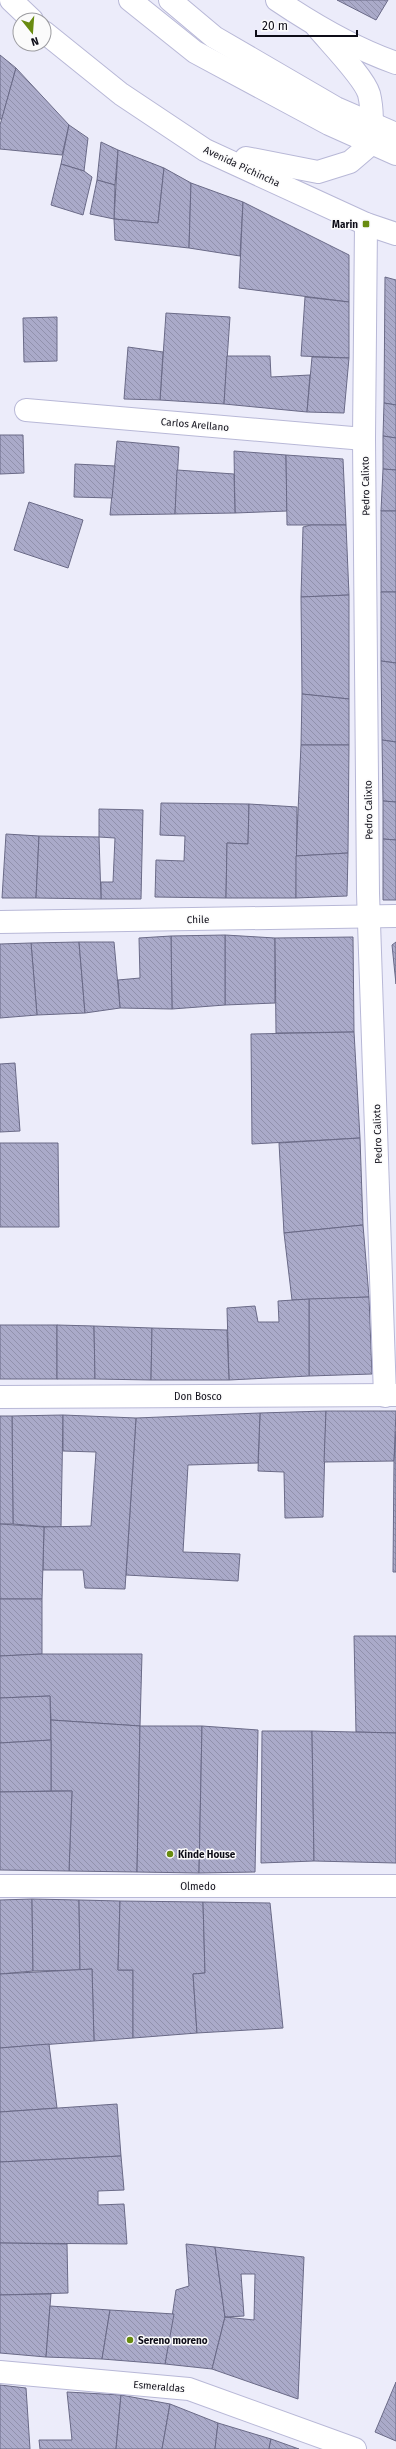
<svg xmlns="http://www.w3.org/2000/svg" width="396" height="2449" font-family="'Fira Sans',sans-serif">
<defs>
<pattern id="building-back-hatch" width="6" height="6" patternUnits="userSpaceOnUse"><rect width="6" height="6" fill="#aaaac9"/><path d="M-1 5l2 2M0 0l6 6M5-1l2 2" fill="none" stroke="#9191ac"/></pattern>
</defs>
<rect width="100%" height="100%" fill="#ececfa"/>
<g fill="url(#building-back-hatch)" stroke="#6a6a87" fill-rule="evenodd">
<polygon points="337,0 388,0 376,20"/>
<polygon points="0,55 16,68 2,119 0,119"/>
<polygon points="16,68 69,125 62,155 0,149 0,125"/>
<polygon points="69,125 88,138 84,171 61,164"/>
<polygon points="101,142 118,150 115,185 97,180"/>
<polygon points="118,150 164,168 158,223 114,219"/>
<polygon points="61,164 84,171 92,177 83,215 51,205"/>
<polygon points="164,168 191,183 189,248 115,240 114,219 158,223"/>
<polygon points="97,180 115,185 114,219 90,214"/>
<polygon points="191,183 243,202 240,256 189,248"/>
<polygon points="243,202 349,255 349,302 239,288"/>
<polygon points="385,277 396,280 396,405 384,403"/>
<polygon points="305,297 349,302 349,358 301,356"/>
<polygon points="166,313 230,317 224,404 160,400"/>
<polygon points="57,317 57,361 24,362 23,318"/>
<polygon points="128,347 163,352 160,400 124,399"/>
<polygon points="227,356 270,356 271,377 310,375 307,412 224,404"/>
<polygon points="312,357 349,358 344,413 307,412"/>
<polygon points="384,403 396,405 396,438 383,436"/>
<polygon points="0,435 23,435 24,473 0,474"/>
<polygon points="383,436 396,438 396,470 383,469"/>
<polygon points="117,441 179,447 175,514 110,515"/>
<polygon points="234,451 286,455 287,511 235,513"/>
<polygon points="286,455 343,459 346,525 287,525"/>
<polygon points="75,464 115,466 112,498 74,497"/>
<polygon points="383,469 396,470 396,511 381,511"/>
<polygon points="177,470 234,474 235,513 175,514"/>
<polygon points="29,502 83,520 68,568 14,550"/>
<rect x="381" y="511" width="15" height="81"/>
<polygon points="311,525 346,525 349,595 301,597 303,527"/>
<polygon points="381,592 396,592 396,663 381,661"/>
<polygon points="349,595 349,699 302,694 301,597"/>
<polygon points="381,661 396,663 396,742 382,740"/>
<polygon points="302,694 349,699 349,745 301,745"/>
<polygon points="382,740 396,742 396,802 383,801"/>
<polygon points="301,745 349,745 348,853 296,856"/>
<polygon points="383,801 396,802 396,840 383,839"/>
<polygon points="161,803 249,804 248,844 227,843 226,898 155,897 156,860 184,861 185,836 160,835"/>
<polygon points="249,804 297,807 296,898 226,898 227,843 248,844"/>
<polygon points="99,809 143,810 141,899 101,899 101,882 113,882 115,838 99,837"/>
<polygon points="6,834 39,836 36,898 2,898"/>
<polygon points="39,836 99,837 101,899 36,898"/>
<polygon points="383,839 396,840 396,900 383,900"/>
<polygon points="348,853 347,896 296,898 296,856"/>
<polygon points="225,935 275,938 275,1003 225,1005"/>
<polygon points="225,935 225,1005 172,1009 171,936"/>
<polygon points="171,936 172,1009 120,1008 118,980 140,978 139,938"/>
<polygon points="353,937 354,1032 276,1033 275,938"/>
<polygon points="79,942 85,1013 37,1015 31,943"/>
<polygon points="79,942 114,942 120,1008 85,1013"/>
<polygon points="396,942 396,984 392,945"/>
<polygon points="31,943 37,1015 0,1018 0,944"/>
<polygon points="354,1032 360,1138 252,1144 251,1034"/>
<polygon points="15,1063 20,1131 0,1132 0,1064"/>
<polygon points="360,1138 363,1225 284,1233 279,1143"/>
<polygon points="0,1143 58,1143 59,1227 0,1227"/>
<polygon points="363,1225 369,1297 292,1300 284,1233"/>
<polygon points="369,1297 372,1374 309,1376 309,1299"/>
<polygon points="309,1299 309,1376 229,1380 227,1308 255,1306 258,1322 279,1322 278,1301"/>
<rect x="0" y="1325" width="57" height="54"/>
<polygon points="57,1325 94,1326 95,1379 57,1379"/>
<polygon points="94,1326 152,1328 151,1380 95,1379"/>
<polygon points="152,1328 227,1330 229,1380 151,1380"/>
<polygon points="326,1411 323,1517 285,1518 284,1472 258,1471 260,1413"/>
<polygon points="326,1411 396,1411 394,1461 324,1462"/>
<polygon points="260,1413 258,1463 188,1465 183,1552 240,1554 238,1581 126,1575 136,1418"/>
<polygon points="63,1415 61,1528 13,1524 12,1416"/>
<polygon points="63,1415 136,1418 125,1589 85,1588 83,1570 43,1570 44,1527 91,1526 96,1452 63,1451"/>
<polygon points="0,1416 12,1416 13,1524 0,1524"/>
<polygon points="396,1431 396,1572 393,1572 394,1461"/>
<polygon points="0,1524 44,1527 42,1599 0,1599"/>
<polygon points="0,1599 42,1599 42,1654 0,1656"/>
<polygon points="354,1636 396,1636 396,1733 356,1732"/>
<polygon points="42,1654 142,1654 140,1726 51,1720 50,1696 0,1698 0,1656"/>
<polygon points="50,1696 51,1740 0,1743 0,1698"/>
<polygon points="51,1720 140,1726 137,1872 69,1871 72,1791 51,1791"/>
<polygon points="140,1726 202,1726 199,1873 137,1872"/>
<polygon points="202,1726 258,1730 255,1872 199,1873"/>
<polygon points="262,1731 312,1731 314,1861 261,1863"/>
<polygon points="312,1731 396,1733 396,1863 314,1861"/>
<polygon points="51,1740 51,1791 0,1792 0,1743"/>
<polygon points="72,1791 69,1871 0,1870 0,1792"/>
<polygon points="32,1899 33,1971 0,1974 0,1900"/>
<polygon points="32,1899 79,1900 80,1970 33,1971"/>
<polygon points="79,1900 120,1901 118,1970 133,1970 133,2038 94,2041 92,1969 80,1970"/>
<polygon points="120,1901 203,1902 205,1973 193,1974 197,2033 133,2038 133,1970 118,1970"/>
<polygon points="203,1902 270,1903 283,2028 197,2033 193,1974 205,1973"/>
<polygon points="92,1969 94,2041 0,2048 0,1974"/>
<polygon points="49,2044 57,2108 0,2112 0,2048"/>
<polygon points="117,2104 121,2156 0,2162 0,2112"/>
<polygon points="121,2156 124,2190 98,2191 98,2205 124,2204 127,2244 0,2243 0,2162"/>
<polygon points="0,2243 67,2244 68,2293 0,2295"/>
<polygon points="186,2244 215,2247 225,2317 212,2369 165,2364 176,2290 189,2286"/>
<path d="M215 2247 304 2257 298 2399 212 2369 225 2317ZM241 2274H255L254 2320 225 2317 244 2316Z"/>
<polygon points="51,2294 46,2357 0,2353 0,2295"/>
<polygon points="50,2306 110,2310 102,2359 46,2357"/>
<polygon points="110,2310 174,2314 165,2364 102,2359"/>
<polygon points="396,2382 396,2441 375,2432"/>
<polygon points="0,2385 26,2388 30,2449 0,2449"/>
<polygon points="67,2392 121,2395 116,2449 40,2449 39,2440 72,2440"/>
<polygon points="121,2395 170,2404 162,2449 116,2449"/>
<polygon points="170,2404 218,2423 215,2449 162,2449"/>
<polygon points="218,2423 271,2439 269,2449 215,2449"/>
<polygon points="271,2439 299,2449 269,2449"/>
</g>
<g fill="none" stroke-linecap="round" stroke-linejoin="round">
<g stroke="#b8b8d7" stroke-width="24">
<g id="minor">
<polyline points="130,0 195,52 329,124 396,154"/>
<polyline points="170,0 214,37 336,108 396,134"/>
<polyline points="366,224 364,439 368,893 385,1396"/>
<polyline points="26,410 364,439"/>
<polyline points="0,922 396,916"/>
<polyline points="0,1397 396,1395"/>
<polyline points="0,1886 396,1886"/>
<polyline points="0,2372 189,2389 355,2449"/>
</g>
</g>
<g stroke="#b8b8d7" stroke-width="24">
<g id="major">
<polyline points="11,0 32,20"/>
<path d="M277 0C314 25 353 48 396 63"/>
<polyline points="44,32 121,94 205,150 366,224 396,234"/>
<path d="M246 158 318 172 350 162 371 144C372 128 373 110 369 94 364 77 328 41 316 26"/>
</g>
</g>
<use href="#minor" stroke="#fff" stroke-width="22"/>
<use href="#major" stroke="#fff" stroke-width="22"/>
</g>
<g fill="#688b0f" stroke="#fbfbfb" stroke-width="1.5">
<rect x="362" y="220" width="8" height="8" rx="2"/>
<circle cx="170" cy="1854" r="4"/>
<circle cx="130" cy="2340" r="4"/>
</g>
<g text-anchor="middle" stroke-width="3" stroke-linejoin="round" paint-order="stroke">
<g font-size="10" fill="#0e0d18" stroke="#fbfbfb">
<text transform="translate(242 166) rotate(25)" y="4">Avenida Pichincha</text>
<text transform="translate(195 424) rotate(5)" y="4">Carlos Arellano</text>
<text transform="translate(365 486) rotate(-91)" y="4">Pedro Calixto</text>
<text transform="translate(368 810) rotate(-91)" y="4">Pedro Calixto</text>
<text transform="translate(198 919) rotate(-1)" y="4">Chile</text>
<text transform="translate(377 1134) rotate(-92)" y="4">Pedro Calixto</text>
<text x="198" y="1400">Don Bosco</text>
<text x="198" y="1890">Olmedo</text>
<text transform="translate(159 2386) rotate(5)" y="4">Esmeraldas</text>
</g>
<g font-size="10" font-weight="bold" fill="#0e0d18" stroke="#fbfbfb" text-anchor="start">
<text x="358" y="228" text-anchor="end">Marin</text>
<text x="178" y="1858">Kinde House</text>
<text x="138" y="2344">Sereno moreno</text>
</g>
</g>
<g transform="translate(32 32) rotate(163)"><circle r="19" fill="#fbfbfb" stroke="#9c9ca0"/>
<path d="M0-3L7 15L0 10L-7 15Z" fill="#688b0f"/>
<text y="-6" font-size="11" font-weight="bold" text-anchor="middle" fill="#0e0d18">N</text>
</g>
<path d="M256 30v6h101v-6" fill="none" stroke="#0e0d18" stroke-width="2"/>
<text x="262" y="30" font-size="12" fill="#0e0d18" stroke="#fbfbfb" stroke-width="3" paint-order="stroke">20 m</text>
</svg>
